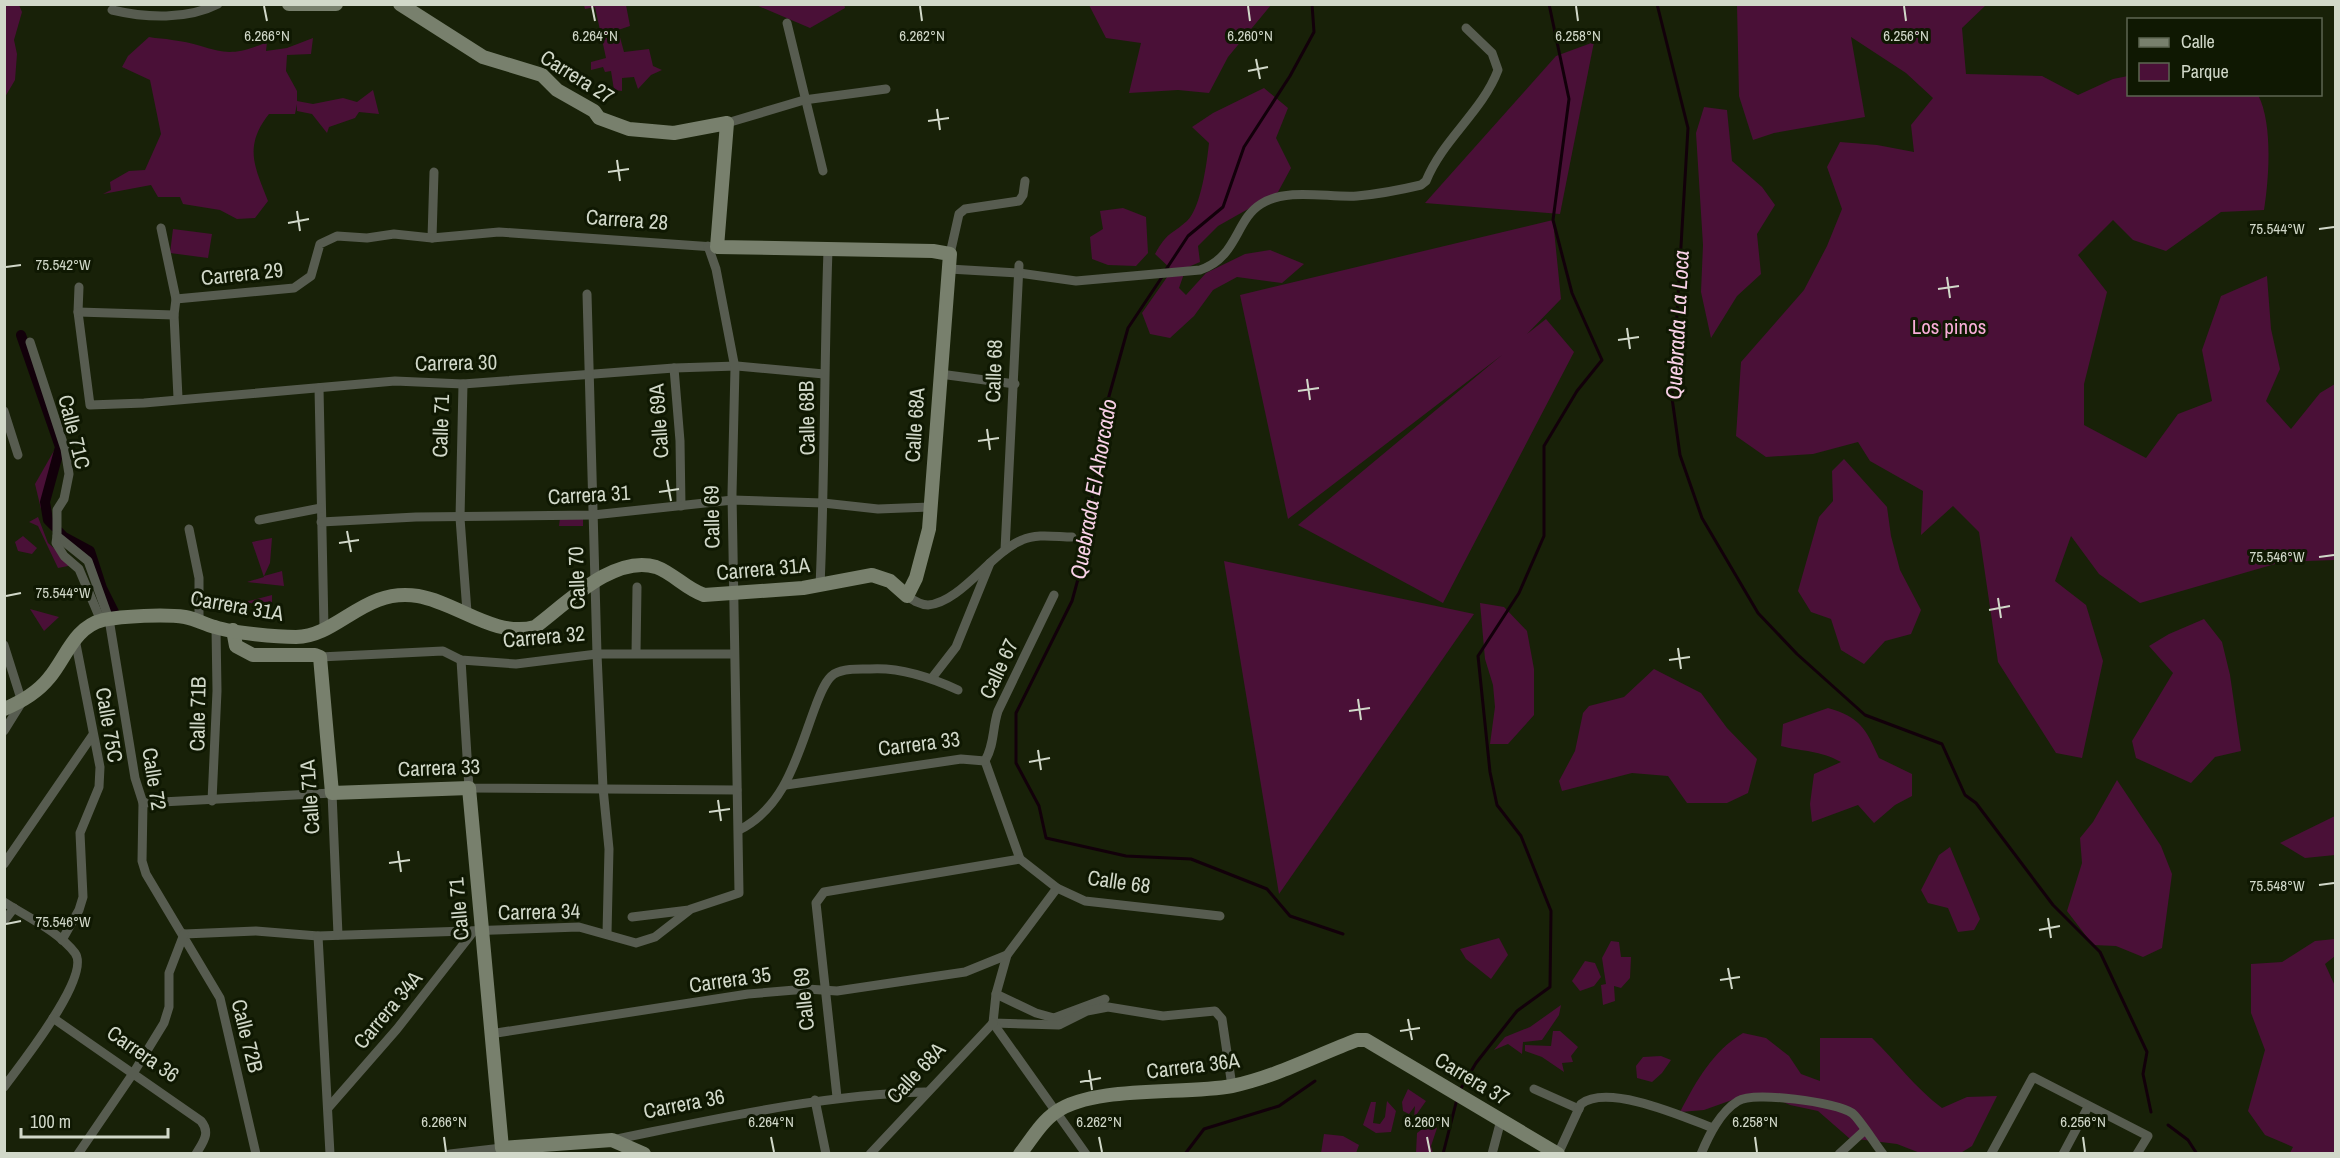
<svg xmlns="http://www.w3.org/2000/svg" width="2340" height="1158" font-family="'Archivo Narrow',sans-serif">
<rect width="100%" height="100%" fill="#182108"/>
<g fill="#4a1037">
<polygon points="5,4 19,5 22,12 14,40 17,54 15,80 5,97"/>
<polygon points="844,4 845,8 810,28 756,5"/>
<polygon points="584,5 626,5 630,26 618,30 624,52 649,49 653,66 662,70 651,75 638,89 634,77 622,78 622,91 614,90 611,71 605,72 603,67 591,70 591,62 606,58 595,7 585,9"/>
<polygon points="1089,5 1271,5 1228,57 1209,93 1178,90 1129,93 1141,43 1106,38"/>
<path d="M1737 5H1986L1962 28 1966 74 2042 76 2078 95 2113 79 2128 76V94L2258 95C2273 123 2269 179 2264 210L2221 212 2166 251 2133 240 2113 220 2078 255 2107 292 2084 384V425L2146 458 2178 414 2212 401 2202 350 2221 296 2267 276 2271 329 2280 369 2266 401 2291 429 2320 393 2335 384V560L2282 562 2140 603 2099 574 2071 536 2055 581 2086 605 2103 661 2082 758 2056 753 1998 662 1979 532 1953 506 1921 535 1923 491 1870 461 1858 442 1813 454 1766 457 1736 436 1741 362 1804 290 1827 246 1842 209 1827 167 1840 142 1877 145 1914 152 1911 125 1933 98 1906 73 1851 37 1865 117 1774 133 1753 140 1739 96Z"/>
<path d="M149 37C157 39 165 38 172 40 216 45 220 63 267 42L266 51 287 48 313 38 311 54 287 55 286 71 297 91V101L313 104 343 98 357 102 373 90 379 114 359 112 355 118 329 127 327 133 312 114 297 111V104L295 114H269C243 147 255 167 268 201L255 218 237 219 220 210 183 204 180 197H158L151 185 103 194 111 190 110 182 129 171 145 170 161 134 150 80 122 67 128 56Z"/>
<polygon points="1594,42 1560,214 1425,203 1556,56"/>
<path d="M1264 88 1288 108 1276 138 1291 168 1278 192 1218 226 1198 246 1200 262 1186 268 1179 288 1186 295 1206 273 1245 254 1270 250 1304 264 1282 283 1237 277 1213 290 1194 316 1170 338 1150 334 1142 313 1172 270 1155 254C1168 231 1170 236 1187 221 1201 208 1207 162 1209 143L1192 127 1213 113Z"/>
<polygon points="1704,107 1727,110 1732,161 1762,187 1775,205 1757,234 1761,274 1737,296 1711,338 1701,292 1703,245 1696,133"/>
<polygon points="1123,208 1146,217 1148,253 1136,266 1108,265 1092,259 1090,237 1103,229 1100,211"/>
<polygon points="1553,220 1561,299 1527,334 1546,319 1574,352 1443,603 1298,525 1502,355 1288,519 1240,295"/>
<polygon points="173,229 212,234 208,258 170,253"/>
<polygon points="55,449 41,509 35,484"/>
<polygon points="1844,459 1887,507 1891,536 1900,570 1921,610 1911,634 1885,641 1864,664 1841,650 1831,619 1811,612 1798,591 1819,517 1833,501 1832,471"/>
<polygon points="38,517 48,543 73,565 58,568 38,526 29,522"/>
<polygon points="583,517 583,526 559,526 560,518"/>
<polygon points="23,536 37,548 32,554 18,551 15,542"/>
<polygon points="272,538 270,563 264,576 282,571 284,586 247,582 264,577 252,542"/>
<polygon points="1224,561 1474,614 1279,894"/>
<polygon points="272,595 272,607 245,602"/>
<polygon points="1480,603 1504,607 1527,631 1534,669 1534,715 1508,744 1490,744 1495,707 1493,685 1485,659"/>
<polygon points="30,609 59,617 44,631"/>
<polygon points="2204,619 2222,642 2230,675 2241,751 2215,757 2191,783 2136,758 2132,741 2173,673 2149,646 2169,634"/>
<polygon points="1654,669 1701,693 1727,728 1757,759 1748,793 1727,803 1687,803 1668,776 1632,773 1562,791 1559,781 1575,751 1583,713 1589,706 1624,697"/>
<path d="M1828 708C1860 717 1866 729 1879 758L1912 774V796L1895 805 1874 823 1858 805 1812 822 1810 804 1814 774 1841 762C1819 750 1804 752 1781 746L1783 724Z"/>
<polygon points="2117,780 2161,846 2172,874 2162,948 2143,957 2116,946 2093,945 2067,911 2082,863 2080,838 2093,822"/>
<polygon points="2335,816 2335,855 2305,858 2280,843"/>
<polygon points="1950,847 1980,919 1974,930 1958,932 1948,908 1928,903 1921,890 1939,855"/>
<polygon points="1499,938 1508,955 1491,979 1466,959 1460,949"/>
<polygon points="2335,939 2335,956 2325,964 2335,986 2335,1153 2290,1153 2293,1147 2265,1135 2248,1111 2265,1050 2251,1013 2251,964 2282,962 2315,941"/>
<polygon points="1611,941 1619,942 1621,957 1631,957 1630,978 1621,988 1614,986 1615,1001 1603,1005 1601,985 1606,984 1602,958"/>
<polygon points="1585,961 1595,963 1601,977 1594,986 1580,991 1572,981"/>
<polygon points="1561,1005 1559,1015 1542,1040 1523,1042 1522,1054 1508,1044 1494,1050 1505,1037 1530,1027"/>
<polygon points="1553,1031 1560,1031 1578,1047 1571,1056 1573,1062 1562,1063 1564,1072 1542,1057 1525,1051 1525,1045 1551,1046"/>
<path d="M1743 1033 1766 1038 1789 1056 1801 1074 1820 1081V1038H1872C1896 1061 1915 1088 1942 1108L1967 1097 1997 1096 1972 1146 1959 1154 1920 1153 1897 1144 1849 1138 1818 1111 1790 1105 1762 1093 1732 1100 1704 1110 1680 1112C1697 1080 1712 1052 1743 1033Z"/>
<polygon points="1661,1056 1671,1060 1662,1073 1652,1082 1637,1078 1636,1066 1643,1057"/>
<polygon points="1408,1089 1426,1101 1414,1118 1415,1106 1409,1114 1403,1111 1402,1102"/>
<polygon points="1387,1101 1396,1111 1391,1132 1376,1133 1363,1125 1371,1102 1376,1102 1373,1123 1380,1124 1385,1117"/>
<polygon points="1429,1124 1437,1128 1431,1146 1433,1153 1416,1153 1417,1133"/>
<polygon points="1324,1134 1343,1136 1359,1145 1356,1153 1321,1153"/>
</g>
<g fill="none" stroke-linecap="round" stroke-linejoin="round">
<g stroke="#12000a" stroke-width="3">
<polyline points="1657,4 1688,128 1672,398 1680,455 1702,518 1758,613 1797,654 1865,715 1942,744 1965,795 1976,803 2053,905 2100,952 2147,1052 2143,1074 2151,1112"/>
<polyline points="1165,271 1188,236 1223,207 1244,147 1290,76 1314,32 1312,4"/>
<polyline points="1162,277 1128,328 1104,414 1084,557 1072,601 1016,713 1016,763 1039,806 1046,838 1126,856 1191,859 1267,889 1290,916 1343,934"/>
<polyline points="1460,1090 1476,1063 1517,1011 1550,987 1551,911 1521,836 1497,805 1490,772 1478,656 1519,593 1544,536 1544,446 1577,391 1602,360 1572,293 1553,220 1569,99 1549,4"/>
<polyline points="2168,1125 2188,1140 2197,1154"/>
<polyline points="1185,1154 1204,1129 1279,1106 1315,1081"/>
<polyline points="1443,1154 1457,1099"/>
</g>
<g stroke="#12000a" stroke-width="10">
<polyline points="21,335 60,447 45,502 48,520 55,527"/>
<polyline points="58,531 64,537 90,551 102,588 114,612"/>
</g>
<g stroke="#575c50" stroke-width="9">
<path d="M112 10C146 18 187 20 218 4"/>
<polyline points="787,23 823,171"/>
<polyline points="727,123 804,100 886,89"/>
<polyline points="161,228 176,299 174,315 178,398"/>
<polyline points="432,238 434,172"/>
<polyline points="950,254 959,214 965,209 1019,201 1023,195 1025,181"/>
<path d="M949 269 1019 273 1076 281 1200 270C1238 257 1235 220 1261 204 1288 187 1328 198 1357 196 1379 194 1400 190 1421 185L1426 181C1443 139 1482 112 1498 70L1492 53 1466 28"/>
<polyline points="79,287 78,312 90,405 144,403 395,381 463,384 674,368 737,366 824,374"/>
<polyline points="587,294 597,654 603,788 609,849 607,933"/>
<polyline points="176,299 294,288 311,276 320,244 337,236 367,238 394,234 432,238 499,232 714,247"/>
<polyline points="78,312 174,315"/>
<polyline points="30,342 65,449 69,474 64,499 57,510 57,536 88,561 109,619 135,778 143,803 142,861 146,874 220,998 256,1154"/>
<polyline points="674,368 680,441 681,506"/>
<polyline points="940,374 1015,384"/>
<polyline points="463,384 460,518 467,612"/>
<polyline points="319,388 324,628"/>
<polyline points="4,411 18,455"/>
<polyline points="259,520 321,508"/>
<polyline points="321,522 416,517 593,515 733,500 823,503 878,509 930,507"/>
<polyline points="189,529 199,578 199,620"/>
<polyline points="57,536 56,543 64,556 79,569 101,621"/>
<polyline points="1005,550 1019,265"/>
<path d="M820 586C825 474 824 362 828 250"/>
<path d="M907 596C913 600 920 605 928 605 960 603 992 552 1022 540 1037 533 1057 537 1072 537"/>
<polyline points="4,645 22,702 4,731"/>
<polyline points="636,653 637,587"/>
<polyline points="320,657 443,651 461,660 516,664 597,654 734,654"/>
<polyline points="461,660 469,788 737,790"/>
<polyline points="932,678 956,647 990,563"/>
<polyline points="985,761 1020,859 1057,888 1085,901 1220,916"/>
<path d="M985 761C995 743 992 729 998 711L1054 595"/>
<polyline points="786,785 961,759 985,761"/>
<polyline points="212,801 217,691 216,628"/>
<polyline points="143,803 332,793 338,935"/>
<path d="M739 830C787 806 798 752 816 705 820 695 825 680 834 674 845 668 859 669 870 669 900 667 932 678 958 690"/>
<polyline points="4,864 92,736"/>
<path d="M4 902C27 917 58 931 75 953 92 976 20 1065 4 1087"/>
<polyline points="632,917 689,910"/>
<polyline points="4,921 14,908"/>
<polyline points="184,934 256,931 318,936 579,927 636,943 655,937 691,909 739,893 732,494 735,368 716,269 708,246"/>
<polyline points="318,936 330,1154"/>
<polyline points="62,940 79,910 83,897 80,833 99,787 100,767 75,639"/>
<polyline points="996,994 1036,1013 1054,1018 1105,999"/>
<path d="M53 1018 201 1121C211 1133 203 1142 196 1154"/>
<polyline points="993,1023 1059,1025 1087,1011 1108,1007 1163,1016 1215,1011 1222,1019 1232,1086"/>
<polyline points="993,1023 1086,1154"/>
<polyline points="993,1023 996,994 1007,955 1057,888"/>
<polyline points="490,1034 748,994 807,989 837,991 965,972 1007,955"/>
<polyline points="1534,1089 1579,1109"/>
<polyline points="837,1097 816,903 824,892 1020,859"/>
<polyline points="815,1100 826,1154"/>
<polyline points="328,1108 397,1029 473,932"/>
<path d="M612 1140C716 1119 819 1095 925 1092"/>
<polyline points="78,1154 134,1072 164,1023 169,1007 169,973 184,934"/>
<polyline points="450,1154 502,1148 502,1154"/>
<polyline points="870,1154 993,1023"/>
<polyline points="1492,1154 1501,1120"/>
<path d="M1558 1154 1581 1104C1608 1083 1684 1117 1713 1128"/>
<path d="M1701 1154C1709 1135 1720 1112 1738 1101 1753 1091 1837 1102 1852 1113 1859 1118 1875 1144 1883 1154"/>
<polyline points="1839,1154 1864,1131"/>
<polyline points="1991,1154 2033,1077 2148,1136 2137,1154"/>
<polyline points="2063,1154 2088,1107"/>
</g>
<g stroke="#78806d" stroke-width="14">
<polyline points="289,4 336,4"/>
<polyline points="233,630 236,646 253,655 315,655 320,657 332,793 469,788 502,1148 612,1140 644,1154"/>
<path d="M4 709C21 702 37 693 49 678 66 658 74 627 103 620 123 616 165 614 185 617 196 619 204 624 215 627 232 633 278 637 296 637 339 636 364 587 418 596 458 603 494 638 535 627 566 604 614 554 656 567 673 573 686 589 704 595L803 588 872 575 890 581 907 596 916 578 929 529 950 254 933 251 717 247 727 123 674 133 629 129 599 118 594 111 557 90 542 75 483 57 400 4"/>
<path d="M1020 1154C1031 1140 1041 1122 1056 1112 1094 1085 1185 1095 1232 1086 1275 1077 1317 1055 1357 1040H1366L1558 1154"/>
</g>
</g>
<path fill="none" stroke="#d1d8c9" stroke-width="2" d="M264 6 267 21M592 6 595 21M920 6 922 21M1248 6 1250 21M1576 6 1578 21M1904 6 1906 21M1256 59 1260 79M1248 71 1268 67M937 109 940 130M928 121 949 118M617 160 620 181M608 172 629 169M297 211 300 231M288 223 309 219M2319 229 2334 227M6 267 21 265M1947 277 1950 298M1938 289 1959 286M1627 328 1630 349M1618 340 1639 337M1307 379 1310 400M1298 391 1319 388M987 429 990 450M978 441 999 438M667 480 671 501M659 492 679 489M347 531 351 552M339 543 359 540M2319 557 2334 555M6 596 21 593M1998 598 2001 618M1989 610 2010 606M1678 648 1681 669M1669 660 1690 657M1358 699 1361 720M1349 711 1370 708M1038 750 1041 770M1029 762 1050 758M718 800 721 821M709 812 730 809M398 851 401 872M389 863 410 860M2319 885 2334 883M2048 918 2051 938M6 924 21 921M2039 930 2060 926M1728 968 1732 989M1720 980 1740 977M1408 1019 1412 1040M1400 1031 1420 1028M1089 1070 1092 1090M1080 1082 1101 1078M444 1137 446 1152M771 1137 774 1152M1099 1137 1102 1152M1427 1137 1430 1152M1755 1137 1757 1152M2083 1137 2085 1152"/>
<g text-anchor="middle" stroke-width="6" stroke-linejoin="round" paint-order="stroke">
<g font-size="21" fill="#d1d8c9" stroke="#0f1802">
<text transform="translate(577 77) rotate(32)" y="7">Carrera 27</text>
<text transform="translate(627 220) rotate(4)" y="7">Carrera 28</text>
<text transform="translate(242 274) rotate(-6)" y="7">Carrera 29</text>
<text transform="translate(456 363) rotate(-1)" y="7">Carrera 30</text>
<text transform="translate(994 371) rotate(-88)" y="7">Calle 68</text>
<text transform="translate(807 418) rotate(-91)" y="7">Calle 68B</text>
<text transform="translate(659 421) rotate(-94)" y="7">Calle 69A</text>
<text transform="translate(915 425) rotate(-86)" y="7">Calle 68A</text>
<text transform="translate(441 426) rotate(-88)" y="7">Calle 71</text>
<text transform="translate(74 432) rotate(76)" y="7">Calle 71C</text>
<text transform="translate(589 495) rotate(-3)" y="7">Carrera 31</text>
<text transform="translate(712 517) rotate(-91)" y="7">Calle 69</text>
<text transform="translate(763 569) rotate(-5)" y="7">Carrera 31A</text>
<text transform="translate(577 578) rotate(-92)" y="7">Calle 70</text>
<text transform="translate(237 606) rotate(10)" y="7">Carrera 31A</text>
<text transform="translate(544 637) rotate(-5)" y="7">Carrera 32</text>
<text transform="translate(999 669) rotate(-65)" y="7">Calle 67</text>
<text transform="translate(198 714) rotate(-89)" y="7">Calle 71B</text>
<text transform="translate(109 725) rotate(80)" y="7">Calle 75C</text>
<text transform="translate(919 744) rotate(-7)" y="7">Carrera 33</text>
<text transform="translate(439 768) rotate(-2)" y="7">Carrera 33</text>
<text transform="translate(154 779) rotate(81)" y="7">Calle 72</text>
<text transform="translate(310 797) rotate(-94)" y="7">Calle 71A</text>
<text transform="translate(1119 882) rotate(8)" y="7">Calle 68</text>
<text transform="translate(459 909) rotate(-95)" y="7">Calle 71</text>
<text transform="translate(539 912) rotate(-1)" y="7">Carrera 34</text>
<text transform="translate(730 980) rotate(-8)" y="7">Carrera 35</text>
<text transform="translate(804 999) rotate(-96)" y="7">Calle 69</text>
<text transform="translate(388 1010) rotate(-50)" y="7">Carrera 34A</text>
<text transform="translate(247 1036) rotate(76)" y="7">Calle 72B</text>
<text transform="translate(143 1054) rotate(35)" y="7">Carrera 36</text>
<text transform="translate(1193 1066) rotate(-7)" y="7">Carrera 36A</text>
<text transform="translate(916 1073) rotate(-47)" y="7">Calle 68A</text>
<text transform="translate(1472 1079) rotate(31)" y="7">Carrera 37</text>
<text transform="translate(684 1104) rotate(-11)" y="7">Carrera 36</text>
</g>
<g font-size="21" fill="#f8add8" stroke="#0f1802">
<text x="1949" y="334">Los pinos</text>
</g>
<g font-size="22" font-style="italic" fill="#f9d1e7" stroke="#0f1802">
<text transform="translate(1677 325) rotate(-87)" y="8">Quebrada La Loca</text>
<text transform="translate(1093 489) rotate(-80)" y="8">Quebrada El Ahorcado</text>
</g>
</g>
<g font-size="15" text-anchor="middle" fill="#d1d8c9" stroke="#0f1802" stroke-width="6" stroke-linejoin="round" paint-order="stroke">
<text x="267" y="41">6.266°N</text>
<text x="595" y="41">6.264°N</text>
<text x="922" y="41">6.262°N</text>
<text x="1250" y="41">6.260°N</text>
<text x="1578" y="41">6.258°N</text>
<text x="1906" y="41">6.256°N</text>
<text x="2277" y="234">75.544°W</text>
<text x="63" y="270">75.542°W</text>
<text x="2277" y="562">75.546°W</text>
<text x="63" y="598">75.544°W</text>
<text x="2277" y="891">75.548°W</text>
<text x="63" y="927">75.546°W</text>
<text x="444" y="1127">6.266°N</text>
<text x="771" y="1127">6.264°N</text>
<text x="1099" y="1127">6.262°N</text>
<text x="1427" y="1127">6.260°N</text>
<text x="1755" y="1127">6.258°N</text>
<text x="2083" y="1127">6.256°N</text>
</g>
<rect width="2340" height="1158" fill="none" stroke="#d1d8c9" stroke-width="12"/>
<rect x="2127" y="18" width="195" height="78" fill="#0f1802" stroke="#5d6552" stroke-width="1.5"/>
<rect x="2139" y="38" width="30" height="9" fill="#78806d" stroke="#5d6552" stroke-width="1.5"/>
<text x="2181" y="48" font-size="18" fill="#d1d8c9">Calle</text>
<rect x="2139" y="63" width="30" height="18" fill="#4a1037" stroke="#5d6552" stroke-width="1.5"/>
<text x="2181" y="78" font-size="18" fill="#d1d8c9">Parque</text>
<path d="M21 1128v9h147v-9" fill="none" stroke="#d1d8c9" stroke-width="3"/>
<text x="30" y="1128" font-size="18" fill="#d1d8c9" stroke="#0f1802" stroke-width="4.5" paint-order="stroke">100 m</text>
</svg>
